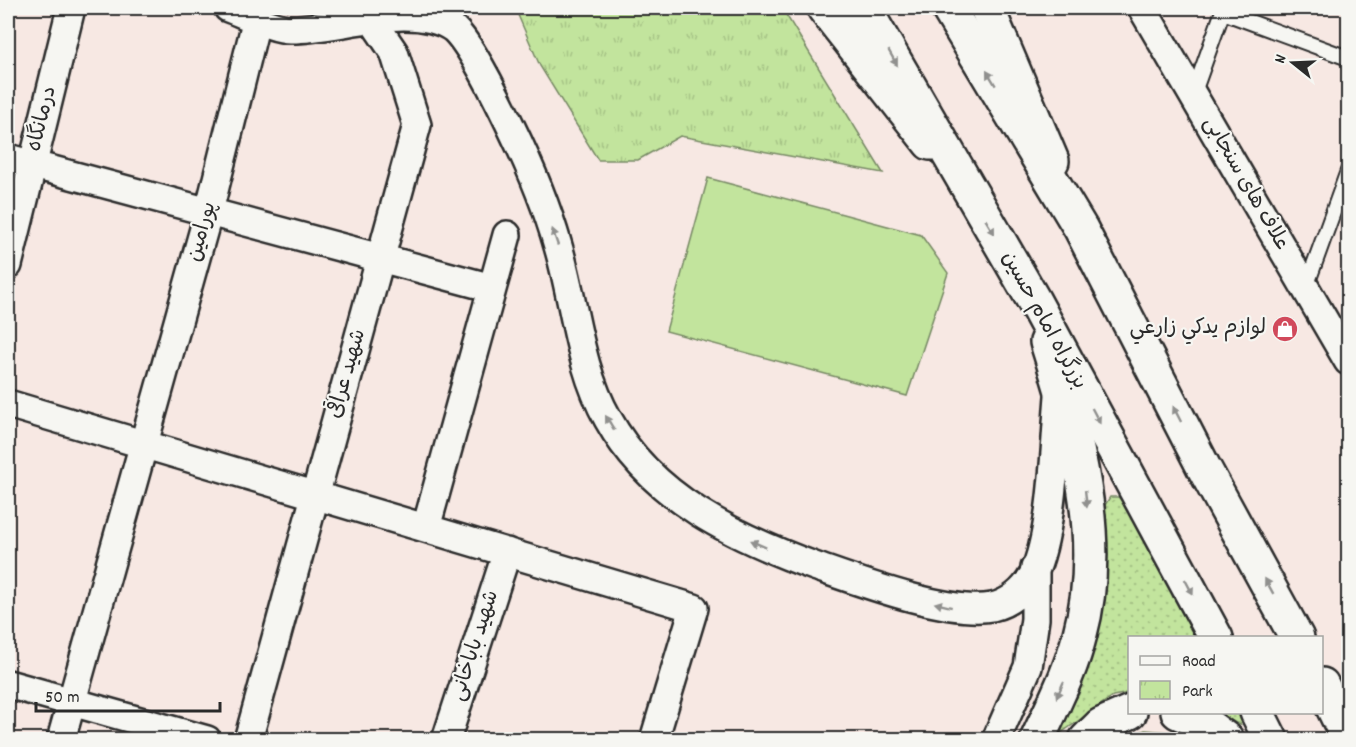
<svg xmlns="http://www.w3.org/2000/svg" width="1356" height="747" font-family="Dekko,'Playpen Sans Arabic',sans-serif">
<style>
.grass{fill:url(#grass-dots);stroke:#768864;stroke-width:1.5}
.park{fill:url(#park-tufts);stroke:#768864;stroke-width:1.5}
.pitch{fill:#c2e49d;stroke:#768864;stroke-width:1.5}
.lines{fill:none;stroke-linecap:round;stroke-linejoin:round}
.service-casing{stroke:#2b2b2b;stroke-width:18}
.minor-casing{stroke:#2b2b2b;stroke-width:32}
.primary-casing{stroke:#2b2b2b;stroke-width:38}
.trunk-casing{stroke:#2b2b2b;stroke-width:38}
.service{stroke:#f6f6f2;stroke-width:14}
.minor{stroke:#f6f6f2;stroke-width:27}
.primary{stroke:#f6f6f2;stroke-width:33}
.trunk{stroke:#f6f6f2;stroke-width:33}
.oneway{fill:#90908e}
.labels{text-anchor:middle;dominant-baseline:central;stroke-width:4.5;stroke-linejoin:round;paint-order:stroke}
.street-label{font-size:21px;fill:#2b2b2b;stroke:#f6f6f2}
.poi-label{font-size:21px;fill:#2b2b2b;stroke:#f6f6f2;text-anchor:end}
</style>
<defs>
<pattern id="grass-dots" width="8" height="8" patternUnits="userSpaceOnUse" patternTransform="scale(1.5)"><rect width="8" height="8" fill="#c2e49d"/><path d="M2 2h.1M6 6h.1" fill="none" stroke="#a7c487" stroke-width="1.8" stroke-linecap="round"/></pattern>
<pattern id="park-tufts" width="24" height="20" patternUnits="userSpaceOnUse" patternTransform="scale(1.5)"><rect width="24" height="20" fill="#c2e49d"/><path d="M3 7l-1-3M5 7V3M7 7l1-3M15 17l-1-3M17 17v-4M19 17l1-3" fill="none" stroke="#a7c487"/></pattern>
</defs>
<rect width="100%" height="100%" fill="#f7e8e3"/>
<filter id="ink" filterUnits="userSpaceOnUse"><feTurbulence type="fractalNoise" baseFrequency=".0167" numOctaves="2"/><feDisplacementMap in="SourceGraphic" scale="12" xChannelSelector="R" yChannelSelector="G"/><feConvolveMatrix kernelMatrix="1 2 1 2 8 2 1 2 1" color-interpolation-filters="sRGB"/></filter>
<g filter="url(#ink)">
<path class="grass" d="M 1110,497 L 1118,497 L 1127,505 L 1201,637 L 1130,638 L 1129,693 L 1113,696 L 1061,733 L 1064,719 L 1079,694 L 1100,623 L 1105,589 L 1105,505 Z
M 1219,713 L 1244,713 L 1245,715 L 1243,723 L 1239,725 Z
M 1145,730 L 1172,732 L 1183,739 L 1120,739 Z"/>
<path class="park" d="M 515,8 L 782,8 L 883,173 L 680,136 L 638,160 L 598,160 L 540,66 Z"/>
<path class="pitch" d="M 708,178 L 921,235 L 948,273 L 907,396 L 666,331 Z"/>
<g class="lines">
<g class="service-casing">
<path id="service" d="M 1223,12 L 1348,58
M 1193,95 L 1224,8
M 1306,287 L 1348,171"/>
</g>
<g class="minor-casing">
<path id="minor" d="M 228,8 C 245,14 275,30 292,29 C 340,29 413,0 454,29 C 471,45 500,104 511,127 C 530,166 546,204 558,246 C 575,303 578,366 608,419 C 652,499 735,537 817,567 C 860,582 949,615 992,607 C 1009,603 1024,591 1033,575 C 1053,535 1055,442 1059,396
M 1142,8 L 1348,361
M 8,158 L 492,288
M 8,265 L 71,8
M 8,404 L 694,608 L 654,740
M 426,528 L 507,235
M 8,684 L 207,740
M 61,740 L 209,211 L 257,18
M 248,740 L 417,125 L 394,52 L 364,8
M 446,740 L 507,552
M 996,740 L 1028,667 L 1035,619 L 1035,568"/>
</g>
<g class="primary-casing">
<path id="primary" d="M 824,8 L 930,143
M 987,8 L 1052,161
M 1178,712 L 1204,723 L 1227,740
M 1037,740 C 1053,705 1071,671 1080,634 C 1106,538 1076,434 1047,342
M 1086,740 L 1101,725 L 1130,712"/>
</g>
<g class="trunk-casing">
<path id="trunk" d="M 864,8 L 1034,301 L 1216,638
M 948,8 L 1081,229 L 1204,468 L 1297,638
M 1322,685 L 1348,738
M 1257,712 L 1271,740"/>
</g>
<use href="#service" class="service"/>
<use href="#minor" class="minor"/>
<use href="#primary" class="primary"/>
<use href="#trunk" class="trunk"/>
</g>
<defs><path id="oneway-solid" d="M-6-.8H1V-3.2L6.5 0L1 3.2V.8H-6Z" transform="scale(1.5)"/></defs>
<g class="oneway">
<use href="#oneway-solid" transform="translate(893 58) rotate(60)"/>
<use href="#oneway-solid" transform="translate(991 78) rotate(-121)"/>
<use href="#oneway-solid" transform="translate(990 227) rotate(59)"/>
<use href="#oneway-solid" transform="translate(555 237) rotate(-109)"/>
<use href="#oneway-solid" transform="translate(1177 414) rotate(-117)"/>
<use href="#oneway-solid" transform="translate(1096 416) rotate(62)"/>
<use href="#oneway-solid" transform="translate(610 423) rotate(-121)"/>
<use href="#oneway-solid" transform="translate(1086 499) rotate(84)"/>
<use href="#oneway-solid" transform="translate(758 544) rotate(-156)"/>
<use href="#oneway-solid" transform="translate(1269 586) rotate(-119)"/>
<use href="#oneway-solid" transform="translate(1189 587) rotate(62)"/>
<use href="#oneway-solid" transform="translate(943 605) rotate(-166)"/>
<use href="#oneway-solid" transform="translate(1060 690) rotate(114)"/>
</g>
</g>
<defs>
<g id="shop-disc" transform="scale(1.35)"><circle r="9.5" fill="#d1495b" stroke="#f6f6f2"/><path d="M-5-2.5h2.3a2.7 3.5 0 0 1 5.4 0H5L5.5 6h-11ZM-1.5-2.5h3a1.5 2.3 0 0 0-3 0Z" fill="#fff"/></g>
</defs>
<g fill-rule="evenodd">
<use href="#shop-disc" x="1285" y="329"/>
</g>
<g class="labels">
<g class="street-label">
<text transform="translate(43 119) rotate(-76)">درمانگاه</text>
<text transform="translate(1245 184) rotate(60)">علاف های سنجابی</text>
<text transform="translate(203 232) rotate(-75)">پورامین</text>
<text transform="translate(1043 321) rotate(61)">بزرگراه امام حسین</text>
<text transform="translate(348 374) rotate(-74)">شهید عراقی</text>
<text transform="translate(476 646) rotate(-72)">شهید باباخانی</text>
</g>
<g class="poi-label">
<text x="1266" y="329">لوازم يدكي زارعي</text>
</g>
</g>
<rect width="1356" height="747" fill="none" stroke="#f6f6f2" stroke-width="30"/>
<rect x="15" y="15" width="1326" height="717" fill="none" stroke="#2b2b2b" stroke-width="2" filter="url(#ink)"/>
<rect x="1128" y="636" width="195" height="78" fill="#f6f6f2" stroke="#a5a5a2" stroke-width="1.5"/>
<rect x="1140" y="656" width="30" height="9" fill="#f6f6f2" stroke="#a5a5a2" stroke-width="1.5"/>
<text x="1182" y="666" font-size="18" fill="#2b2b2b">Road</text>
<rect x="1140" y="681" width="30" height="18" fill="url(#park-tufts)" stroke="#a5a5a2" stroke-width="1.5"/>
<text x="1182" y="696" font-size="18" fill="#2b2b2b">Park</text>
<g transform="translate(1293 63) rotate(288)" stroke="#f6f6f2" stroke-width="4.5" paint-order="stroke">
<path d="M0-4.5L10 22L0 15L-10 22Z" fill="#2b2b2b"/>
<text y="-9" font-size="16" font-weight="bold" text-anchor="middle" fill="#2b2b2b">N</text>
</g>
<path d="M36 702v9h184v-9" fill="none" stroke="#2b2b2b" stroke-width="3"/>
<text x="45" y="702" font-size="18" fill="#2b2b2b" stroke="#f6f6f2" stroke-width="4.5" paint-order="stroke">50 m</text>
</svg>
